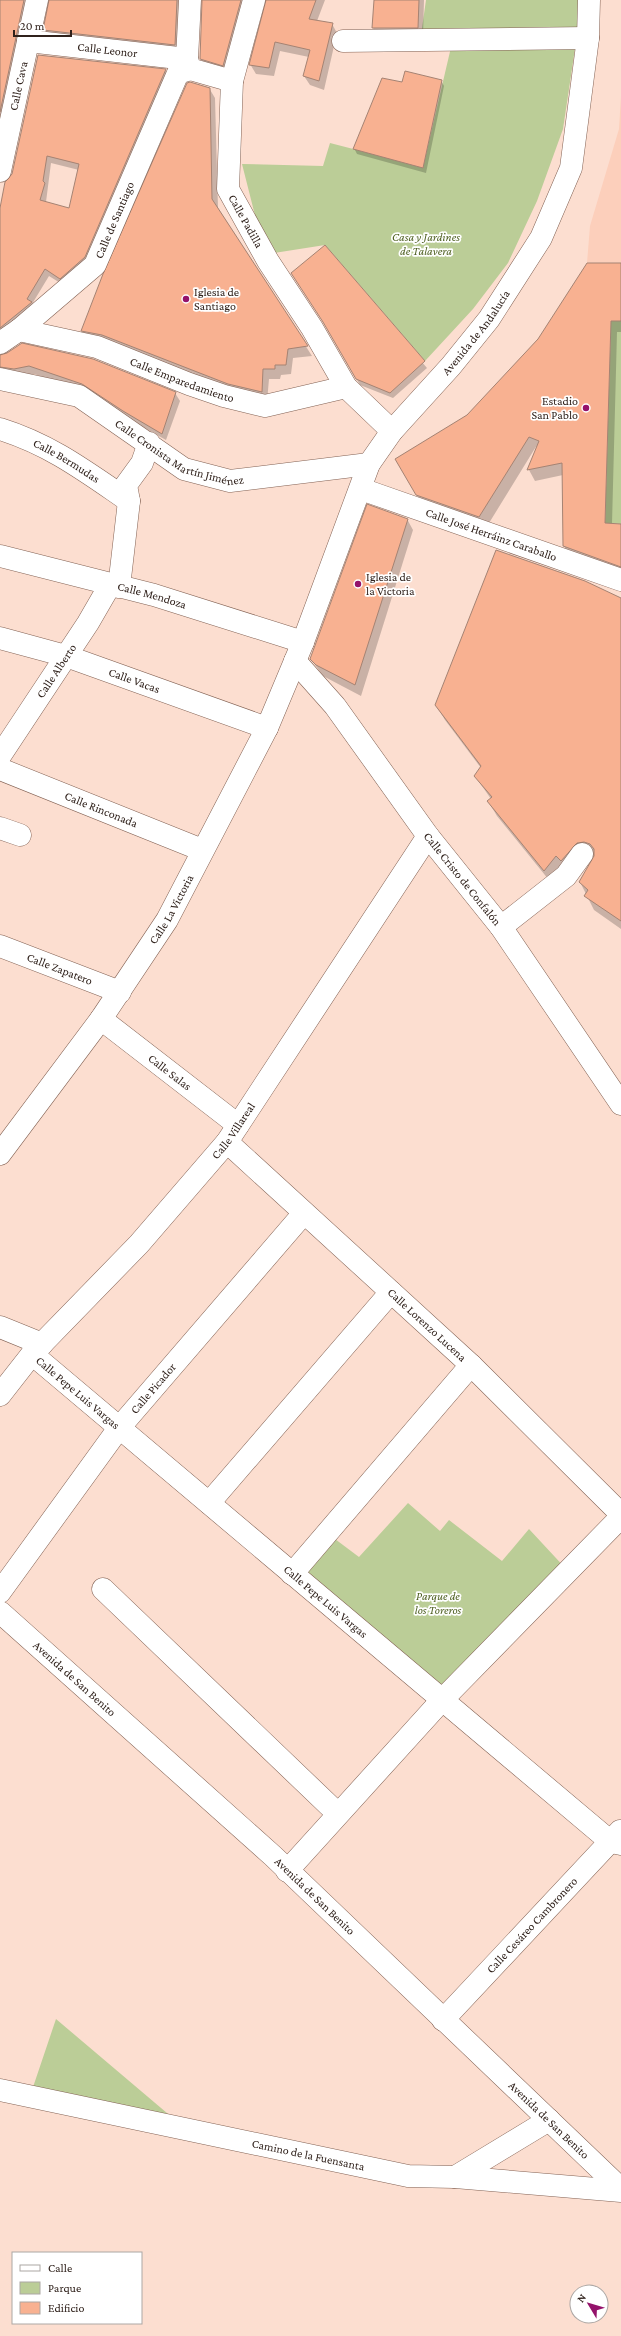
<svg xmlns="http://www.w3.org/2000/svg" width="621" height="2336" font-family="'Crimson Pro',serif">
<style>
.built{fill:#fccfbb}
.green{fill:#bbcd97}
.shadow{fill:#0003;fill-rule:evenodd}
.building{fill:#f8b191;stroke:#a58373;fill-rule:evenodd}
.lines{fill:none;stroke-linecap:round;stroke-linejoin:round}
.minor-casing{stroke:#836254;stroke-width:23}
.minor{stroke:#fff;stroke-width:22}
.poi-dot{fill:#94126b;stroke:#fff;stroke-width:1.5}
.labels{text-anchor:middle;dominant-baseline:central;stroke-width:3.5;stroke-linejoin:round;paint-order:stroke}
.street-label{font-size:12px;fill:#30221c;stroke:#fff}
.park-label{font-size:12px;font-style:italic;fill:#4f6022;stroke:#fff}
.poi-label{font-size:12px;fill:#30221c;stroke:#fff;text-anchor:start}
</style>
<rect width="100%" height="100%" fill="#fcded0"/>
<path class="built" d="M 621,96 L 621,263 L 587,263 L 590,226 L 619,129 Z"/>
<path class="green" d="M 426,0 L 580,0 L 578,32 L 421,35 Z
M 576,42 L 563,129 L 537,201 L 508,263 L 473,309 L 425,361 L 325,245 L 274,253 L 259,231 L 242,164 L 323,166 L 330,143 L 423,167 L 452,43 Z
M 611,321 L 621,321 L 621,524 L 605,523 Z
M 408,1503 L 440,1531 L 449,1520 L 502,1561 L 529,1529 L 568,1571 L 442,1700 L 292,1574 L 327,1533 L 359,1557 Z
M 56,2019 L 187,2130 L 30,2096 Z"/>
<path class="shadow" d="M 0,0 L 34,0 L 0,120 Z
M 49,0 L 187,0 L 180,54 L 50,39 L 44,30 Z
M 203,0 L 253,0 L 228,74 L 206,68 L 201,59 Z
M 266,0 L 325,0 L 317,21 L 332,24 L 337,33 L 324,90 L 310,85 L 304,76 L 309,57 L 280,51 L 274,76 L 256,74 L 250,64 Z
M 375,0 L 424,0 L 423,37 L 378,37 L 373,28 Z
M 165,70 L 170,78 L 89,265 L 65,286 L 49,276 L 32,304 L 0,338 L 0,213 L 6,182 ZM 51,163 L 79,170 L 70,209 L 46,202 Z
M 441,80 L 444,86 L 426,173 L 357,154 L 354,148 L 402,83 Z
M 209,88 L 215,98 L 218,208 L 312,356 L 293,358 L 291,374 L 281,375 L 280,379 L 269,379 L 267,402 L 88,340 L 82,331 Z
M 324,246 L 427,368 L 393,398 L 360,385 L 327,328 Z
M 621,264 L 621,332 L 617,332 L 612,524 L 621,525 L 621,576 L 570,558 L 564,546 L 563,475 L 535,481 L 529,470 L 537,445 L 486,528 L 423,506 L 396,459 L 467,416 Z
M 22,344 L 175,393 L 180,401 L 166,440 L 128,419 L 91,393 L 34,374 L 19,376 L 0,375 L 0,356 Z
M 407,519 L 413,530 L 361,696 L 323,676 L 311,659 Z
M 621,599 L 621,929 L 594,910 L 580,882 L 595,857 L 585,857 L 553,885 L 497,816 L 488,801 L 491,799 L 475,776 L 481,768 L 445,720 L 436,705 Z"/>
<path class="building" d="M 0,0 L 24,0 L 0,112 Z
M 49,0 L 177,0 L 175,45 L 43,30 Z
M 202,0 L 241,0 L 223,66 L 200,59 Z
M 266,0 L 316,0 L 309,19 L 333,23 L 319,81 L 303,76 L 310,50 L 275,42 L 269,68 L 249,65 Z
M 374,0 L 419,0 L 418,28 L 372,28 Z
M 38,55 L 166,69 L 85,257 L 60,279 L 45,269 L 27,299 L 32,302 L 0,328 L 0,208 L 5,182 L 12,174 ZM 47,156 L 79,164 L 69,208 L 40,200 L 45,183 L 43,181 Z
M 405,71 L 442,80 L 423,168 L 353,149 L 382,78 L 402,82 Z
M 190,82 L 210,88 L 212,199 L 308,346 L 288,349 L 286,365 L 275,365 L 275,369 L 263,369 L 262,392 L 228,384 L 102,335 L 81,331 L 103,274 L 187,83 Z
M 325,245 L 425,361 L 390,393 L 356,379 L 323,322 L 291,273 Z
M 587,263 L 621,263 L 621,321 L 611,321 L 605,523 L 621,524 L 621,567 L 563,546 L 562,463 L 527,470 L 539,441 L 529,437 L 479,517 L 416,495 L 395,459 L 467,415 L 538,339 Z
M 22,343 L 93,359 L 176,392 L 162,434 L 123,411 L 82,384 L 29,366 L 14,369 L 0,367 L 0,355 L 7,353 Z
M 367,504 L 408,519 L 355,685 L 316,665 L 310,659 Z
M 496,550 L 585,581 L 621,598 L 621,921 L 584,896 L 588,890 L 579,882 L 594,856 L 594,849 L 590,844 L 584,842 L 577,843 L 561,861 L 556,856 L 544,871 L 487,801 L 492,797 L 474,776 L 481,766 L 435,705 Z"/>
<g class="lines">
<g class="minor-casing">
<g id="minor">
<path id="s1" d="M 190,0 L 187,59 L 190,69 L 232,81 L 228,189 L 268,261 L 312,328 L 346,387 L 392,431"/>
<path id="s2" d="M 28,41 L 187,59"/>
<path d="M 343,41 L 588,38"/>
<path d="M 232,81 L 254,0"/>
<path id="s3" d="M 0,171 L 37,0"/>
<path id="s4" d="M 19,330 L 97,347 L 189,384 L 224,396 L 265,406 L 346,387"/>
<path id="s5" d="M 0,343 L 19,330 L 95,265 L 178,73 L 190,69"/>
<path id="s6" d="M 0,379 L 79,396 L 184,469 L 230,481 L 369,464"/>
<path id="s7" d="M 0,429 C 51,445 85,471 129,501"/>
<path id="s8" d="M 361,489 L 621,580"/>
<path id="s9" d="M 0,556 L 154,595 L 303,642"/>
<path d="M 119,587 L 129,501 L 126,485 L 142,463 L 149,443"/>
<path id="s10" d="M 0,638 L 66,656 L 267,728"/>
<path id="s11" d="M 295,661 L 335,706 L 428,836 L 501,927 L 621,1104"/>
<path id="s12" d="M 0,756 L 88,623 L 110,585"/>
<path id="s13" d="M 0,769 L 202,850"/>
<path d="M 0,828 L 20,835"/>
<path d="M 501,927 L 566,876 L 582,854"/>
<path id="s14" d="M 0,946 L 120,992"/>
<path id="s15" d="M 101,1019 L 238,1125"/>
<path id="s16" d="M 227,1142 L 471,1365 L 621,1514"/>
<path id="s17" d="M 0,1154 L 101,1019 L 167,920 L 267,728 L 303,642 L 369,464 L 392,431 L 451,366 L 489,319 L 541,238 L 571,168 L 588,38 L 589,0"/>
<path d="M 0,1327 L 42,1344"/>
<path id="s18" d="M 32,1354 L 611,1842 L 621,1844"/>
<path id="s19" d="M 0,1395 L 32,1354 L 139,1244 L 227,1142 L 428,836"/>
<path d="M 209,1503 L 391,1292"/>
<path d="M 292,1574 L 471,1365"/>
<path d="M 103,1589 L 338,1814"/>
<path id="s20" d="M 0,1592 L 119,1428 L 304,1213"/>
<path id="s21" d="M 0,1612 L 273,1856 L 621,2189"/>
<path d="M 287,1871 L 442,1700 L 621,1517"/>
<path id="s22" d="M 443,2020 L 620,1831"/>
<path id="s23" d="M 0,2090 L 408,2176 L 455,2177 L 621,2191"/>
<path d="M 455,2177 L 549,2120"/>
</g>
</g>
<use href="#minor" class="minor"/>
</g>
<g class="poi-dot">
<circle cx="186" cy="299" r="4"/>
<circle cx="586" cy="408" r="4"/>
<circle cx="358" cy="584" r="4"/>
</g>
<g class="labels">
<g class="street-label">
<text stroke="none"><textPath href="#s2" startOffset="80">Calle Leonor</textPath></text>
<text stroke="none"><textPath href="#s3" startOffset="87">Calle Cava</textPath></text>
<text stroke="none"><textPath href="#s5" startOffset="172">Calle de Santiago</textPath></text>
<text stroke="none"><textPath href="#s1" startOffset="258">Calle Padilla</textPath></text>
<text stroke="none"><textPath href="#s17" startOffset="957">Avenida de Andalucía</textPath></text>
<text stroke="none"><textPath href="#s4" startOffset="171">Calle Emparedamiento</textPath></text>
<text stroke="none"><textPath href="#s6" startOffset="198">Calle Cronista Martín Jiménez</textPath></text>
<text stroke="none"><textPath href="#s7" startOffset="74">Calle Bermudas</textPath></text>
<text stroke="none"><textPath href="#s8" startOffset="138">Calle José Herráinz Caraballo</textPath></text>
<text stroke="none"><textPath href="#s9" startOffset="157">Calle Mendoza</textPath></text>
<text stroke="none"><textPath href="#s12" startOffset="102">Calle Alberto</textPath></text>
<text stroke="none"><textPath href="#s10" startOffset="141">Calle Vacas</textPath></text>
<text stroke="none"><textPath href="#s13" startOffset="109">Calle Rinconada</textPath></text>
<text stroke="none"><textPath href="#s11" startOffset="275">Calle Cristo de Confalón</textPath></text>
<text stroke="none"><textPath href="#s17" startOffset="299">Calle La Victoria</textPath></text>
<text stroke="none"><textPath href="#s14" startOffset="64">Calle Zapatero</textPath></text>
<text stroke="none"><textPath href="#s15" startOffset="87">Calle Salas</textPath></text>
<text stroke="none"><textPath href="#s19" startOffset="353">Calle Villareal</textPath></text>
<text stroke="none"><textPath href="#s16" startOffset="271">Calle Lorenzo Lucena</textPath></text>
<text stroke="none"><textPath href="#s20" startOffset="255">Calle Picador</textPath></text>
<text stroke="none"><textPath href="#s18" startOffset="60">Calle Pepe Luis Vargas</textPath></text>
<text stroke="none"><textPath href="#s18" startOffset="384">Calle Pepe Luis Vargas</textPath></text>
<text stroke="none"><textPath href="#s21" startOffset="100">Avenida de San Benito</textPath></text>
<text stroke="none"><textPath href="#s21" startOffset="424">Avenida de San Benito</textPath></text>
<text stroke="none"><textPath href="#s22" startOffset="130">Calle Cesáreo Cambronero</textPath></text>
<text stroke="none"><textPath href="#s21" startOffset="748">Avenida de San Benito</textPath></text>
<text stroke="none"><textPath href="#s23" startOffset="315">Camino de la Fuensanta</textPath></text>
</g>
<g class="park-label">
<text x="426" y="237">Casa y Jardines<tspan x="426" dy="14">de Talavera</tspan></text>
<text x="438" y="1596">Parque de<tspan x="438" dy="14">los Toreros</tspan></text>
</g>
<g class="poi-label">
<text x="194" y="292">Iglesia de<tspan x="194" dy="14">Santiago</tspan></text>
<text x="578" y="401" text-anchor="end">Estadio<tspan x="578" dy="14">San Pablo</tspan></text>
<text x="366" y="577">Iglesia de<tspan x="366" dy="14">la Victoria</tspan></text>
</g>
</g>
<rect x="12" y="2252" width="130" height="72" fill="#ffffff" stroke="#aca7a4"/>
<rect x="20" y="2265" width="20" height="6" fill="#ffffff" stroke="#aca7a4"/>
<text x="48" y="2272" font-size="12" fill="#30221c">Calle</text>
<rect x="20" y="2282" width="20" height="12" fill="#bbcd97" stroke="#aca7a4"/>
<text x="48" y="2292" font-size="12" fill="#30221c">Parque</text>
<rect x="20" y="2302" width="20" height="12" fill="#f8b191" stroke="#aca7a4"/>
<text x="48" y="2312" font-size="12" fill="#30221c">Edificio</text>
<g transform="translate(589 2304) rotate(308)"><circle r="19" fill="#ffffff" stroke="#aca7a4"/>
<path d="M0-3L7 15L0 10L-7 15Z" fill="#94126b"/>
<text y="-6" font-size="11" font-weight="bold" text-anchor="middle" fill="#30221c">N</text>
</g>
<path d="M14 30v6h57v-6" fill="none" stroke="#30221c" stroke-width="2"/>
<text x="20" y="30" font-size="12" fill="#30221c" stroke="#ffffff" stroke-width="3" paint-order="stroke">20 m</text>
</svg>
